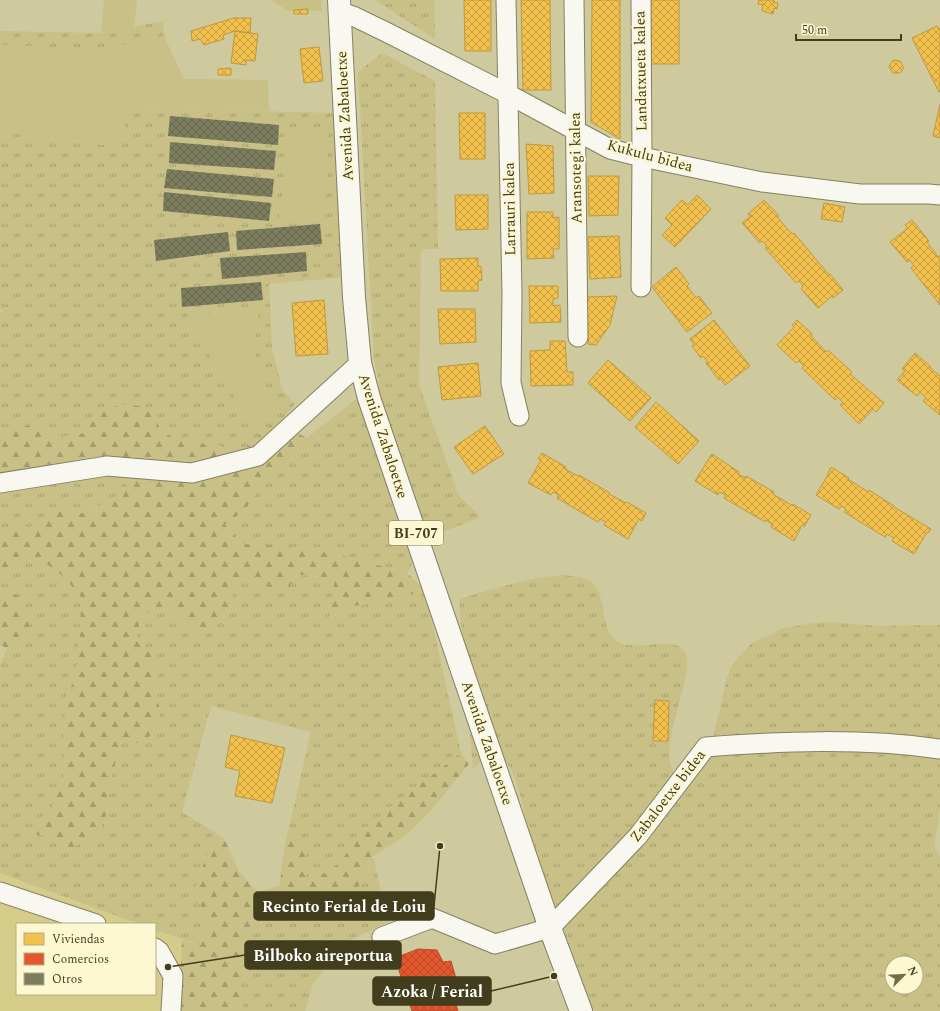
<svg xmlns="http://www.w3.org/2000/svg" width="940" height="1011" font-family="Spectral,serif">
<style>
.built{fill:#d6cc89}
.grass{fill:url(#grass-tufts);fill-rule:evenodd}
.forest{fill:url(#forest-firs)}
.green{fill:#c8c086}
.homes{fill:url(#homes-cross-hatch);stroke:#bd993f}
.shops{fill:url(#shops-cross-hatch);stroke:#b34f29}
.building{fill:url(#building-cross-hatch)}
.lines{fill:none;stroke-linecap:round;stroke-linejoin:round}
.minor-casing{stroke:#848060;stroke-width:21}
.major-casing{stroke:#848060;stroke-width:24}
.minor{stroke:#f8f7f0;stroke-width:19}
.major{stroke:#f8f7f0;stroke-width:22}
.labels{text-anchor:middle;dominant-baseline:central;stroke-width:4;stroke-linejoin:round;paint-order:stroke}
.shield{fill:#fdf8d2;stroke:#7a7553;stroke-width:1}
.shield-label{font-size:14px;font-weight:bold;fill:#423d1c}
.street-label{font-size:15px;fill:#423d1c;stroke:#fdf8d2}
.leader{fill:none;stroke:#423d1c;stroke-width:1.5}
.callout-dot{fill:#423d1c;stroke:#fdf8d2;stroke-width:1.5}
.callout{fill:#423d1c;stroke:#423d1c;stroke-width:1.5}
.callout-label{font-size:16px;text-anchor:middle;font-weight:bold;fill:#fff}
</style>
<defs>
<pattern id="grass-tufts" width="24" height="20" patternUnits="userSpaceOnUse"><rect width="24" height="20" fill="#c8c086"/><path d="M3 7l-1-3M5 7V3M7 7l1-3M15 17l-1-3M17 17v-4M19 17l1-3" fill="none" stroke="#a49d6d"/></pattern>
<pattern id="forest-firs" width="22" height="20" patternUnits="userSpaceOnUse"><rect width="22" height="20" fill="#c8c086"/><path d="M5 1l3.5 6h-7zM16 11l3.5 6h-7z" fill="#a49d6d"/></pattern>
<pattern id="homes-cross-hatch" width="8" height="8" patternUnits="userSpaceOnUse"><rect width="8" height="8" fill="#f2c14e"/><path d="M0 0l8 8M0 8l8-8" fill="none" stroke="#c69e40"/></pattern>
<pattern id="shops-cross-hatch" width="8" height="8" patternUnits="userSpaceOnUse"><rect width="8" height="8" fill="#e4572e"/><path d="M0 0l8 8M0 8l8-8" fill="none" stroke="#ba4926"/></pattern>
<pattern id="building-cross-hatch" width="8" height="8" patternUnits="userSpaceOnUse"><rect width="8" height="8" fill="#7c7c5e"/><path d="M0 0l8 8M0 8l8-8" fill="none" stroke="#67674d"/></pattern>
</defs>
<rect width="100%" height="100%" fill="#cfc99e"/>
<path class="built" d="M 0,873 L 139,924 L 17,924 L 17,994 L 155,994 L 155,930 L 182,940 L 179,1011 L 0,1011 Z"/>
<path class="grass" d="M 375,0 L 434,0 L 435,39 Z
M 163,21 L 164,36 L 103,49 L 0,45 L 0,31 L 101,33 Z
M 382,53 L 435,81 L 438,249 L 421,249 L 419,385 L 459,496 L 481,517 L 438,534 L 428,536 L 407,573 L 340,555 L 288,546 L 242,544 L 225,523 L 245,510 L 260,486 L 286,463 L 307,438 L 379,381 L 374,360 L 358,72 Z
M 127,108 L 336,113 L 345,277 L 269,284 L 272,348 L 282,389 L 295,404 L 279,423 L 266,427 L 253,442 L 241,452 L 217,445 L 180,441 L 161,431 L 151,408 L 98,411 L 84,433 L 48,439 L 33,424 L 0,433 L 0,313 L 4,311 L 0,309 L 0,132 L 121,147 Z
M 115,463 L 128,487 L 106,503 L 78,514 L 56,511 L 35,526 L 17,529 L 0,527 L 0,486 Z
M 41,560 L 64,577 L 81,597 L 80,631 L 76,676 L 65,699 L 64,779 L 53,804 L 28,833 L 56,838 L 71,848 L 107,813 L 110,783 L 121,742 L 161,713 L 154,687 L 155,656 L 136,640 L 142,613 L 173,611 L 227,616 L 237,578 L 289,592 L 294,574 L 335,578 L 330,618 L 354,606 L 393,600 L 425,590 L 461,753 L 398,801 L 367,827 L 338,864 L 305,885 L 306,836 L 286,840 L 311,732 L 211,706 L 182,812 L 224,838 L 206,856 L 195,891 L 207,922 L 200,945 L 155,930 L 155,924 L 139,924 L 0,873 L 0,665 L 7,648 L 32,632 L 21,598 L 0,585 L 0,574 L 14,564 Z
M 563,575 C 570,576 577,576 584,578 C 611,586 596,629 618,642 C 637,654 685,629 687,660 C 689,691 656,751 676,776 L 713,738 L 727,677 L 732,665 L 750,645 L 763,637 L 766,637 L 783,628 L 815,623 L 828,622 L 878,626 L 940,625 L 940,809 L 935,840 L 935,848 L 940,857 L 940,1011 L 594,1011 C 573,954 552,897 532,839 C 523,816 520,774 502,757 L 485,759 L 473,768 L 459,599 C 493,589 527,578 563,575 ZM 892,963 L 916,963 L 916,987 L 892,987 Z
M 373,856 L 388,922 L 343,944 L 313,984 L 305,1011 L 244,1011 L 238,990 L 254,955 L 252,935 L 266,915 L 295,902 L 360,885 Z"/>
<path class="forest" d="M 126,404 L 151,408 L 161,431 L 180,441 L 217,445 L 241,452 L 253,442 L 266,427 L 279,423 L 307,438 L 286,463 L 260,486 L 245,510 L 225,524 L 242,544 L 288,546 L 340,555 L 407,573 L 425,590 L 393,600 L 354,606 L 329,618 L 335,578 L 294,574 L 289,592 L 237,578 L 227,616 L 198,632 L 173,611 L 142,613 L 136,640 L 155,656 L 154,687 L 161,713 L 146,743 L 121,742 L 110,783 L 107,813 L 98,837 L 70,848 L 56,838 L 28,833 L 53,804 L 64,779 L 65,699 L 76,676 L 80,631 L 81,597 L 64,577 L 41,560 L 14,564 L 0,574 L 0,527 L 17,529 L 35,526 L 56,511 L 79,514 L 106,503 L 128,487 L 115,463 L 0,486 L 0,433 L 33,424 L 48,439 L 84,433 L 98,411 Z
M 0,585 L 21,598 L 32,632 L 7,648 L 0,645 Z
M 461,753 L 469,764 L 431,810 L 404,837 L 373,856 L 360,885 L 334,913 L 305,924 L 295,914 L 294,902 L 266,915 L 252,935 L 254,955 L 238,990 L 244,1011 L 179,1011 L 182,940 L 200,945 L 207,922 L 195,891 L 206,856 L 224,838 L 239,871 L 258,893 L 280,885 L 282,861 L 286,840 L 306,836 L 306,885 L 338,864 L 367,827 L 398,801 Z"/>
<path class="green" d="M 104,0 L 137,0 L 134,28 L 101,33 Z
M 271,0 L 321,0 L 322,11 L 288,11 Z
M 164,36 L 184,79 L 268,80 L 269,111 L 127,108 L 122,147 L 0,132 L 0,45 L 103,49 Z
M 288,127 L 329,129 L 325,215 L 280,219 Z
M 259,309 L 253,348 L 267,388 L 274,414 L 249,421 L 186,316 Z"/>
<path class="homes" d="M 464,0 L 491,0 L 491,51 L 465,51 Z
M 521,0 L 550,0 L 551,90 L 523,90 Z
M 592,0 L 620,0 L 620,139 L 591,122 Z
M 651,0 L 679,0 L 679,64 L 651,64 Z
M 759,0 L 774,0 L 773,2 L 778,3 L 777,9 L 774,8 L 773,14 L 762,11 L 763,5 L 758,4 Z
M 308,9 L 308,14 L 294,14 L 294,10 Z
M 234,18 L 251,18 L 250,33 L 235,31 L 223,35 L 224,39 L 204,45 L 200,39 L 192,41 L 191,31 Z
M 937,26 L 938,29 L 940,28 L 940,92 L 939,92 L 912,38 Z
M 235,31 L 258,34 L 255,61 L 246,60 L 246,65 L 231,63 Z
M 319,47 L 323,81 L 304,83 L 300,49 Z
M 893,60 L 900,61 L 904,68 L 900,73 L 893,73 L 889,67 Z
M 231,68 L 231,75 L 218,75 L 218,69 Z
M 940,104 L 940,138 L 933,136 Z
M 459,113 L 485,113 L 485,159 L 460,159 Z
M 526,144 L 553,146 L 554,193 L 529,194 Z
M 588,176 L 619,176 L 618,215 L 589,216 Z
M 455,195 L 488,195 L 488,229 L 456,230 Z
M 697,195 L 711,209 L 675,247 L 662,235 L 672,225 L 665,218 L 682,200 L 688,205 Z
M 764,200 L 779,216 L 777,217 L 792,234 L 794,233 L 829,275 L 830,274 L 843,290 L 833,298 L 832,296 L 818,308 L 801,289 L 803,286 L 799,281 L 796,283 L 765,248 L 767,246 L 762,241 L 760,243 L 742,223 L 751,216 L 748,214 Z
M 824,203 L 845,207 L 842,222 L 821,219 Z
M 527,212 L 553,212 L 553,218 L 559,217 L 559,249 L 553,249 L 554,258 L 527,259 Z
M 912,220 L 929,241 L 927,242 L 938,257 L 940,255 L 940,305 L 911,268 L 914,266 L 910,260 L 907,262 L 890,242 L 908,228 L 905,225 Z
M 619,236 L 621,277 L 590,279 L 588,237 Z
M 478,258 L 478,266 L 481,267 L 482,280 L 478,281 L 478,291 L 441,291 L 440,259 Z
M 676,267 L 689,284 L 687,286 L 696,298 L 699,296 L 712,313 L 687,332 L 652,287 Z
M 529,286 L 558,286 L 558,298 L 553,299 L 553,306 L 560,305 L 561,322 L 530,323 Z
M 617,296 L 610,325 L 596,345 L 588,344 L 587,297 Z
M 324,300 L 328,354 L 296,356 L 292,303 Z
M 438,309 L 475,309 L 476,342 L 440,344 Z
M 714,320 L 750,366 L 725,385 L 720,378 L 719,380 L 706,363 L 708,362 L 703,356 L 701,358 L 692,346 L 694,344 L 690,339 Z
M 797,320 L 812,334 L 811,336 L 826,352 L 828,350 L 852,372 L 850,374 L 884,403 L 876,412 L 873,409 L 859,424 L 840,405 L 843,403 L 838,397 L 835,400 L 802,368 L 804,366 L 799,361 L 796,363 L 777,345 L 794,327 L 792,325 Z
M 550,341 L 565,341 L 567,372 L 573,372 L 573,385 L 531,386 L 530,351 L 550,350 Z
M 915,353 L 931,367 L 930,368 L 940,376 L 940,415 L 923,401 L 926,398 L 920,392 L 917,396 L 897,380 L 905,371 L 902,369 Z
M 608,360 L 651,398 L 630,421 L 588,383 Z
M 478,363 L 481,396 L 442,400 L 438,367 Z
M 656,402 L 699,441 L 678,464 L 635,427 Z
M 485,426 L 504,454 L 473,474 L 454,447 Z
M 542,453 L 566,467 L 565,469 L 578,476 L 579,475 L 610,493 L 609,494 L 626,503 L 627,502 L 646,513 L 642,521 L 639,519 L 628,539 L 604,525 L 606,522 L 600,519 L 598,522 L 557,498 L 559,495 L 553,492 L 551,495 L 528,483 L 541,460 L 538,459 Z
M 712,454 L 739,472 L 738,474 L 745,478 L 746,476 L 774,492 L 773,494 L 793,506 L 793,504 L 811,515 L 804,527 L 802,525 L 794,541 L 771,527 L 772,524 L 766,520 L 765,522 L 724,498 L 726,495 L 719,492 L 718,495 L 695,481 Z
M 831,467 L 849,478 L 848,479 L 868,492 L 869,490 L 894,506 L 894,507 L 931,529 L 928,533 L 927,532 L 914,554 L 892,541 L 894,538 L 887,534 L 885,537 L 844,512 L 846,509 L 841,506 L 839,509 L 816,495 L 829,473 L 828,473 Z
M 655,700 L 669,701 L 668,741 L 653,741 Z
M 231,735 L 285,748 L 272,803 L 235,796 L 240,771 L 225,767 Z"/>
<path class="shops" d="M 418,949 L 437,950 L 443,962 L 451,961 L 461,996 L 454,998 L 458,1011 L 412,1011 L 395,958 Z"/>
<path class="building" d="M 170,116 L 279,125 L 278,145 L 168,136 Z
M 170,142 L 276,151 L 274,170 L 169,163 Z
M 167,169 L 274,179 L 272,197 L 164,188 Z
M 164,192 L 271,203 L 269,221 L 163,211 Z
M 320,224 L 322,244 L 237,250 L 236,231 Z
M 228,232 L 230,251 L 156,261 L 154,240 Z
M 306,252 L 307,271 L 222,279 L 220,258 Z
M 261,282 L 263,300 L 182,307 L 181,288 Z"/>
<g class="lines">
<g class="minor-casing">
<path id="minor" d="M 506,0 L 512,293 L 511,383 L 519,416
M 574,0 L 578,337
M 340,12 L 353,16 L 386,32 L 508,94 L 610,149 L 642,157 L 762,182 L 860,194 L 929,194 L 940,195
M 641,287 L 642,157 L 641,0
M 0,483 L 107,466 L 192,473 L 258,456 L 360,363
M 0,892 L 96,924
M 382,937 L 432,918 L 495,944 L 550,928 L 638,836 L 706,747 C 783,741 863,738 940,749
M 155,948 L 159,951 L 173,976 L 171,1011"/>
</g>
<g class="major-casing">
<path id="major" d="M 339,0 L 354,297 L 360,363 L 369,398 L 550,928 L 581,1011"/>
</g>
<use href="#minor" class="minor"/>
<use href="#major" class="major"/>
</g>
<g class="labels">
<rect class="shield" x="389" y="521" width="54" height="24" rx="3"/>
<g class="shield-label">
<text x="416" y="533">BI-707</text>
</g>
<g class="street-label">
<text transform="translate(641 71) rotate(-91)">Landatxueta kalea</text>
<text transform="translate(345 116) rotate(-93)">Avenida Zabaloetxe</text>
<text transform="translate(650 156) rotate(15)">Kukulu bidea</text>
<text transform="translate(576 168) rotate(-91)">Aransotegi kalea</text>
<text transform="translate(510 209) rotate(-91)">Larrauri kalea</text>
<text transform="translate(383 436) rotate(72)">Avenida Zabaloetxe</text>
<text transform="translate(487 743) rotate(71)">Avenida Zabaloetxe</text>
<text transform="translate(668 796) rotate(-52)">Zabaloetxe bidea</text>
</g>
</g>
<path class="leader" d="M440 846L434 906M168 967L245 955M554 976L491 991"/>
<g class="callout-dot">
<circle cx="440" cy="846" r="4"/>
<circle cx="168" cy="967" r="4"/>
<circle cx="554" cy="976" r="4"/>
</g>
<g class="callout">
<rect x="254" y="892" width="180" height="28" rx="4"/>
<rect x="245" y="941" width="156" height="28" rx="4"/>
<rect x="373" y="977" width="118" height="28" rx="4"/>
</g>
<g class="callout-label">
<text x="344" y="912">Recinto Ferial de Loiu</text>
<text x="323" y="961">Bilboko aireportua</text>
<text x="432" y="997">Azoka / Ferial</text>
</g>
<rect x="16" y="923" width="140" height="72" fill="#fdf8d2" stroke="#b2ad89"/>
<rect x="24" y="933" width="20" height="12" fill="#f2c14e" stroke="#b2ad89"/>
<text x="52" y="943" font-size="12" fill="#423d1c">Viviendas</text>
<rect x="24" y="953" width="20" height="12" fill="#e4572e" stroke="#b2ad89"/>
<text x="52" y="963" font-size="12" fill="#423d1c">Comercios</text>
<rect x="24" y="973" width="20" height="12" fill="#7c7c5e" stroke="#b2ad89"/>
<text x="52" y="983" font-size="12" fill="#423d1c">Otros</text>
<g transform="translate(904 975) rotate(66)"><circle r="19" fill="#fdf8d2" stroke="#b2ad89"/>
<path d="M0-3L7 15L0 10L-7 15Z" fill="#736e4a"/>
<text y="-6" font-size="11" font-weight="bold" text-anchor="middle" fill="#423d1c">N</text>
</g>
<path d="M796 34v6h105v-6" fill="none" stroke="#423d1c" stroke-width="2"/>
<text x="802" y="34" font-size="12" fill="#423d1c" stroke="#fdf8d2" stroke-width="3" paint-order="stroke">50 m</text>
</svg>
